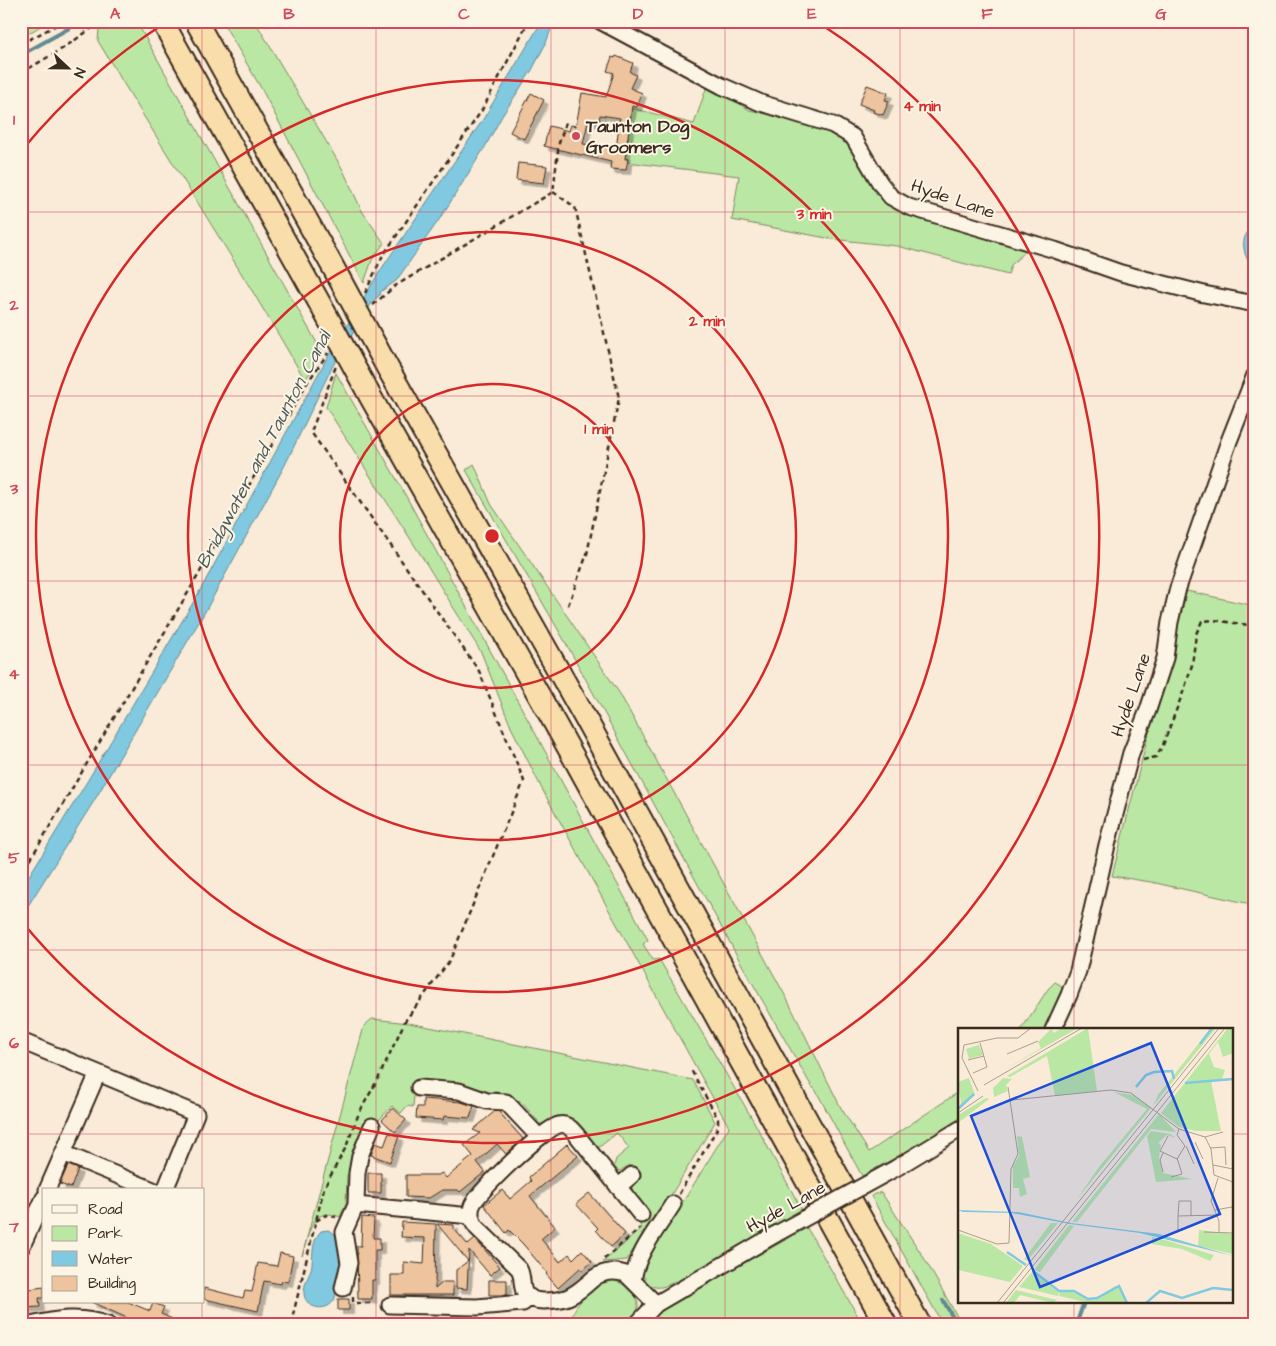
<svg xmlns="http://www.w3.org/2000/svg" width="1276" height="1346" font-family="'Architects Daughter',sans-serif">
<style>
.green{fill:#bbe7a4;stroke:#7b8861}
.water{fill:#80c9e0;stroke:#648992}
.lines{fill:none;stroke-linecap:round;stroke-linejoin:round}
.stream{stroke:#648992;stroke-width:4}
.building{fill:#eec49e;stroke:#3b2a1e;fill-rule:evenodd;filter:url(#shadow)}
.minor-casing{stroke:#3b2a1e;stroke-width:19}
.highway-casing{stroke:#3b2a1e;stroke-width:25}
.path{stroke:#3b2a1e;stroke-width:2.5;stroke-dasharray:5 4;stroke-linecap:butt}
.minor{stroke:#fcf5e5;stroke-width:15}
.highway{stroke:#f9deab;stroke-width:21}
.minor-bridge-casing{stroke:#3b2a1e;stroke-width:19;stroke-linecap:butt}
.highway-bridge-casing{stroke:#3b2a1e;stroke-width:25;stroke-linecap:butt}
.minor-bridge{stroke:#fcf5e5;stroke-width:15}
.highway-bridge{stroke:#f9deab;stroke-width:21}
.grid{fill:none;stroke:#d1495b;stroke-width:1;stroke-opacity:0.55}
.ring{fill:none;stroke:#d62828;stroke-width:2.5}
.poi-dot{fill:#d1495b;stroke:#fcf5e5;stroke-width:2}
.labels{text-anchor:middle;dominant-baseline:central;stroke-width:4;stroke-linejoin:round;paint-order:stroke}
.poi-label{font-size:18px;font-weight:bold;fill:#3b2a1e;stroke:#fcf5e5;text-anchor:start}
.street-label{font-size:18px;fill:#3b2a1e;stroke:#fcf5e5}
.water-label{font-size:19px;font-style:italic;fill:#505a58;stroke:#fcf5e5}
.inset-river{fill:none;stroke:#80c9e0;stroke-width:2.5}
.inset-road{fill:none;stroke:#ad9e8d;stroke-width:1}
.view{fill:#1d4ed8;fill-opacity:0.15;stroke:#1d4ed8;stroke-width:2.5}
.inset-edge{fill:none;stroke:#3b2a1e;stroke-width:2.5}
.centre{fill:#d62828;stroke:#fcf5e5;stroke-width:2.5}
.ring-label{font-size:15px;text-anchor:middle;font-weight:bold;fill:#d62828;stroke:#fcf5e5;stroke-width:4;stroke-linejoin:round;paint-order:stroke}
.neatline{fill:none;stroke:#d1495b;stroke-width:2}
.grid-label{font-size:16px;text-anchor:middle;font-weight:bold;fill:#d1495b}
</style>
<defs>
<filter id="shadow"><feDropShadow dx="4.5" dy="4.5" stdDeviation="0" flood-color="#0004"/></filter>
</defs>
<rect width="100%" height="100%" fill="#f9ebd7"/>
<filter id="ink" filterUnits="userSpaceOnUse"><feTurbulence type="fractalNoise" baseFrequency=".02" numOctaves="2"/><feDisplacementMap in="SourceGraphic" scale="10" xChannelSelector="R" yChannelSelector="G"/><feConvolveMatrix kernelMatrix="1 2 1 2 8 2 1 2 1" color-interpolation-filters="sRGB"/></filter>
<g filter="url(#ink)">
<path class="green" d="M 21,21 L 49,21 L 21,38 Z
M 112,21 L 136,21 L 322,352 L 313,363 L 313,368 L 305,380 C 239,265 166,155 98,41 L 99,29 Z
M 222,21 L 255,21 L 343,170 L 362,211 L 384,243 L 372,260 L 364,283 L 261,88 Z
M 708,83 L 749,110 L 817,124 L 851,142 L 883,198 L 1028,249 L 1011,265 L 1008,275 L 897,246 L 832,239 L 732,220 L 739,176 L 627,162 L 628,159 L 625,159 L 632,108 L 694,124 Z
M 336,373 L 401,487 L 648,940 L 643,944 L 653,960 L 659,959 L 753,1120 L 802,1210 L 677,1282 L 675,1281 C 660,1291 647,1290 642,1271 L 646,1262 L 729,1127 L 542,789 L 511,727 L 481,652 L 424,560 L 326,407 Z
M 474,464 L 491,504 L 620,694 L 787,999 L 841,1108 L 869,1152 L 960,1091 L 960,1118 L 915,1147 L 862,1176 L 815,1089 L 812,1087 L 741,963 L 567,645 L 466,470 Z
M 1187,591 L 1255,606 L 1255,905 L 1151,882 L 1112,876 L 1148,736 L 1172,663 L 1179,608 Z
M 1055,982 L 1062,986 L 1061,994 L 1044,1030 L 1021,1030 L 1048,989 Z
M 372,1019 L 409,1023 L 693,1080 L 715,1122 L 647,1235 L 643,1234 L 627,1260 L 603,1262 L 642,1228 L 638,1222 L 649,1213 L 632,1190 L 632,1185 L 640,1178 L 629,1165 L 620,1171 L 617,1170 L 614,1166 L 616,1159 L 629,1148 L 617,1133 L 598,1148 L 582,1127 L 555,1119 L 541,1124 L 537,1123 L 538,1121 L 521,1102 L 517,1101 L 512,1104 L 500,1097 L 501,1092 L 493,1092 L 493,1097 L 415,1083 L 413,1107 L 407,1106 L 401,1113 L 392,1106 L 379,1120 L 361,1143 L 356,1141 L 354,1147 L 359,1150 L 353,1174 L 347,1175 L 346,1203 L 340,1217 C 311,1204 309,1236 302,1256 L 364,1026 Z
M 881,1192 L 924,1258 L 962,1325 L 943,1325 L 871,1196 Z
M 807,1228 L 863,1325 L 648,1325 L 667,1306 Z
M 608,1280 C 621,1279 640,1294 638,1308 C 637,1314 630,1320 626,1325 L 598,1325 L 599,1321 L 572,1316 C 577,1301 593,1286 608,1280 Z"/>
<path class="water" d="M 542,21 L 554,21 L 546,43 L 532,70 L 502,116 L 485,147 L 441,217 L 396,281 L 380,292 L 381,294 L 373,301 L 332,367 L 286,463 L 206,610 L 94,801 L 21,917 L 21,889 L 88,780 L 197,596 L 327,358 L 380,271 L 482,121 Z
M 1255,225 L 1255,272 C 1244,257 1236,238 1255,225 Z
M 328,1230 L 335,1234 L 336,1238 C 337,1245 341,1253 341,1260 C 341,1265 338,1270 337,1275 C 336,1282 337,1291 335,1298 C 329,1313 306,1310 304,1294 C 303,1284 311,1274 312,1264 C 313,1253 312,1240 321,1231 Z"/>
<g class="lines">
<path class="stream" d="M 21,55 L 82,21
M 943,1300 L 957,1325
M 1076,1325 L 1084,1302"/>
</g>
<path class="building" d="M 616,56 L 633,63 L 630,72 L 636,75 L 630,88 L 642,93 L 637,107 L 632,106 L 625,159 L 628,159 L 626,170 L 610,169 L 611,162 L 544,146 L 549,126 L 569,131 L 571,125 L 576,126 L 582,93 L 606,97 L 614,73 L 607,71 L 612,57 L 615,58 ZM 600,115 L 620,118 L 616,149 L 583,144 L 588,122 L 599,123 Z
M 867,85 L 888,93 L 885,100 L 889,101 L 883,115 L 873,112 L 874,110 L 859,104 Z
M 531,93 L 544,100 L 524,139 L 510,132 Z
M 518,163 L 547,166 L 544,183 L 516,180 Z
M 423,1099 L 461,1102 L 474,1106 L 470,1118 L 444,1116 L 443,1120 L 416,1118 L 417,1107 L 423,1107 Z
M 393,1108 L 406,1120 L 395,1132 L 382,1120 Z
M 495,1111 L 498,1111 L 523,1139 L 506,1154 L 497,1144 L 477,1162 L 485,1172 L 460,1192 L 458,1190 L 442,1190 L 429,1198 L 406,1197 L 406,1175 L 438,1175 L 442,1173 L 446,1178 L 473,1156 L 464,1145 L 480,1133 L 473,1130 Z
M 389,1133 L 399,1136 L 390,1162 L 371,1155 L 375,1143 L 384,1146 Z
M 567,1144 L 578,1156 L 530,1196 L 555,1227 L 541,1239 L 560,1262 L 569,1254 L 573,1259 L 582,1250 L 592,1262 L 583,1270 L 580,1268 L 558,1288 L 546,1274 L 547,1273 L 523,1244 L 509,1230 L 506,1233 L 484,1205 L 502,1190 L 510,1199 L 531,1181 L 529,1177 Z
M 68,1165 L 78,1169 L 71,1188 L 60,1184 Z
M 368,1173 L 381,1173 L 381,1193 L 368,1193 Z
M 589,1193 L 625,1234 L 611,1247 L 596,1230 L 598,1228 L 576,1204 Z
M 362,1217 L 374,1218 L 373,1238 L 380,1238 L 380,1250 L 375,1250 L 375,1280 L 372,1280 L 372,1299 L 358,1299 L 357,1246 L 361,1246 Z
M 402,1222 L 436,1224 L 435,1289 L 443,1282 L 453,1282 L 453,1295 L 391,1295 L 391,1275 L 404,1275 L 404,1262 L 424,1264 L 425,1238 L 401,1237 Z
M 437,1224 L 454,1225 L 454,1229 L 468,1245 L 475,1239 L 500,1267 L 490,1275 L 469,1250 L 467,1289 L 456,1288 L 456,1270 L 468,1261 Z
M 280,1253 L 293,1256 L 288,1282 L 282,1281 L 281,1284 L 264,1281 L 258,1311 L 204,1299 L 204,1288 L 243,1298 L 245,1291 L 252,1292 L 258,1263 L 277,1266 Z
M 489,1280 L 507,1280 L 507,1295 L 489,1295 Z
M 44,1287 L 44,1298 L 39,1298 L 40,1307 L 21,1308 L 21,1290 Z
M 338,1299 L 349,1299 L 349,1310 L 338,1310 Z
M 91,1302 L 128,1302 L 150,1311 L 153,1303 L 164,1307 L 161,1314 L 186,1325 L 143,1325 Z"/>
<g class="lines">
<g class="minor-casing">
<path id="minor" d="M 600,21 L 722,86 L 761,103 L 833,125 L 853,137 L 880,183 L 891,197 L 909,207 L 1055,250 L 1121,273 L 1204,294 L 1255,304
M 1053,1030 L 1069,995 L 1078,971 L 1107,845 L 1131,753 L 1148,710 L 1165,658 L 1170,622 L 1178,588 L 1229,441 L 1255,375
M 21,1041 L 98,1073 L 47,1190
M 98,1073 L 196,1114 L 165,1190
M 419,1088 L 459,1091 L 487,1101 L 506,1102 L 539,1137
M 372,1126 L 360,1156 L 357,1173 L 356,1205 L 471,1216
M 63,1153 L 153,1190
M 896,1168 L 960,1129
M 618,1187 L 632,1175
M 641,1215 L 575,1133 C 571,1128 566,1123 559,1125 C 546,1127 476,1193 472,1206 C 469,1215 472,1222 477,1228 L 519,1269 C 524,1277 520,1288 526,1295 C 531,1300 538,1301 544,1301 C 565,1300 571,1298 587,1284 C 591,1281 594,1277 599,1275 C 608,1271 617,1271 626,1274 L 656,1304
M 21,1248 L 44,1198
M 633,1281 C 636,1253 659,1227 673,1204
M 343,1288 L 349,1263 L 344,1232 L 356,1205
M 390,1305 L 477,1307 L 523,1303 L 530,1297
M 30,1325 C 58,1319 81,1315 108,1325
M 636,1325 L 656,1304 L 776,1234"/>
</g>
<g class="highway-casing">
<path id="highway" d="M 162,21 L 324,311
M 196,21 L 339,278
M 386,365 L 584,716 L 920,1325
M 370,396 L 558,729 L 886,1325"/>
</g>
<path class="path" d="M 21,44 L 64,21
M 21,73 L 65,47 L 102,21
M 553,192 L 575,207 L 619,398 L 587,554 L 567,608
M 365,293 L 382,257 L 482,110 L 525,28 L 531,21
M 373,305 L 395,286 L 553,192 L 559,143 L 567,119
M 1143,760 L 1156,757 L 1163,745 L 1185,687 L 1192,665 L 1196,634 L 1202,621 L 1213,620 L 1255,626
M 21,875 L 196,579 L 307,383 L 328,353
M 679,1194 L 718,1127 L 718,1119 L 690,1068
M 316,1221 L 326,1215 L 336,1217
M 604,1259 L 640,1228
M 353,1297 L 353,1303 L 372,1303
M 281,1325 L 291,1323 L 324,1188 L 346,1147 L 359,1113 L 378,1079 L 405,1021 L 450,960 L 524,781 L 479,671 L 311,432 L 336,366"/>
<use href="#minor" class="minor"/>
<use href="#highway" class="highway"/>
<g class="minor-bridge-casing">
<path id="minor-bridge" d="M 776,1234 L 896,1168"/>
</g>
<g class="highway-bridge-casing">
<path id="highway-bridge" d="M 339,278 L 386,365
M 324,311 L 370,396"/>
</g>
<use href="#minor-bridge" class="minor-bridge"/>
<use href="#highway-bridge" class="highway-bridge"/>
</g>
</g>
<path class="grid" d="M 202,21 L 202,1190M 376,21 L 376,1325M 551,21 L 551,1325M 725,21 L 725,1325M 900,21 L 900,1325M 1074,21 L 1074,1030M 21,212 L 1255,212M 21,396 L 1255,396M 21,581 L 1255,581M 21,765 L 1255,765M 21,950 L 1255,950M 21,1134 L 960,1134M 1232,1134 L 1255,1134M 202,1302 L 202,1325M 1074,1302 L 1074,1325"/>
<g class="ring">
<circle cx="492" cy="536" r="152"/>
<circle cx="492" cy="536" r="304"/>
<circle cx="492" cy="536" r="456"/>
<path d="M23 149A608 608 0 0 1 165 23M819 23A608 608 0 1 1 23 923"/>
</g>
<circle class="poi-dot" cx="576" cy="136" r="5"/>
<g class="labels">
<g class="poi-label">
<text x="586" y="126">Taunton Dog<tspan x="586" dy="21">Groomers</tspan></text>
</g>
<g class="street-label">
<text transform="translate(953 199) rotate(19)">Hyde Lane</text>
<text transform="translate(1131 695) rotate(-71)">Hyde Lane</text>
<text transform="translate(786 1207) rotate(-29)">Hyde Lane</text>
</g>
<g class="water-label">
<text transform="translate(264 450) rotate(-62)">Bridgwater and Taunton Canal</text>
</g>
</g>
<g transform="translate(958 1028)">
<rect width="275" height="275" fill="#f9ebd7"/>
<path d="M 103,0 L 120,0 L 48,41 L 83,20 L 80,14 L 93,1 L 96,5 ZM 130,0 L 139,63 L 97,68 L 89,28 L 52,49 L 49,48 ZM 253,0 L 258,0 L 195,78 L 200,67 ZM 270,0 L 275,0 L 275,25 L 265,29 L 260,14 L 251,26 L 256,39 L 267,42 L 264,51 L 253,53 L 263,103 L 238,103 L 221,99 L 203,85 ZM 21,17 L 25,27 L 11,31 L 8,21 ZM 11,50 L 17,67 L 0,82 L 3,75 L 0,54 ZM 45,50 L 54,51 L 48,57 L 50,63 L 36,69 L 35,60 ZM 156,64 L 175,67 L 193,80 L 119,171 L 141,139 L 189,81 ZM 28,70 L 31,71 L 0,95 L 0,87 ZM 201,86 L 218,104 L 193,101 L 119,194 L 114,194 ZM 193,103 L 212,106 L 218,110 L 209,107 L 200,115 L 203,117 L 201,130 L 205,145 L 234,151 L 198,154 L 189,108 ZM 59,108 L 64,109 L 72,149 L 65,151 L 69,166 L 62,169 L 61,160 L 55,160 L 55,138 L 61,128 ZM 93,195 L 100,195 L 69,233 L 66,231 ZM 111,197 L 116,198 L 82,244 L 76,242 ZM 241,202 L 275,206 L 275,226 L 240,218 ZM 0,205 L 33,216 L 65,238 L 52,254 L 0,242 ZM 194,209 L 207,212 L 256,227 L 252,233 L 224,221 L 194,216 ZM 74,244 L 101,265 L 100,268 L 61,259 ZM 157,258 L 163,261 L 168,275 L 132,275 L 101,268 L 102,264 L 115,264 L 130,271 L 139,271 ZM 58,262 L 99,272 L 95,275 L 62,267 L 56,275 L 48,275 Z" fill="#bbe7a4"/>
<path d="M 0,182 L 60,184 L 113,195 L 201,206 L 275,228 L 182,205 L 112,196 L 54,185 L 5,184 Z" fill="#80c9e0"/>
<path class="inset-river" d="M 242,16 L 254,0M 227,55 L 275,51M 178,59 L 188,47 L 196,44 L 214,43 L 216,51M 0,81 L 16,66M 49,224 L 68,237M 75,243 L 101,263 L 116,263 L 130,271 L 139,270 L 161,258 L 169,275M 188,275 L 202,263 L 224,270 L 255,260 L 275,262"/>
<path class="inset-road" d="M 49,26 L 80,13M 10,32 L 26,28M 15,45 L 29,39 L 22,15M 26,57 L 124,0M 20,63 L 4,30 L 6,17 L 39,10 L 60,10 L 73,0M 54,72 L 153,62 L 173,65 L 221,101 L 247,109 L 253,121 L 256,147 L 275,154M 0,85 L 25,68M 210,108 L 202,123 L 219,131 L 227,118 L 219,107 L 221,101M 247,109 L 265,104M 237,114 L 245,131M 228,118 L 236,136M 252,120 L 267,119 L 268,137M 205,125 L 202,132 L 205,144M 255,137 L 275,141M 213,149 L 224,146 L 219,130M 260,150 L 253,173 L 261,193 L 261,205M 257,182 L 274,179M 220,188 L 221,173 L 233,173 L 233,188M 0,202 L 39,216 L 51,215 L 53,141 L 60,126 L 50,59M 220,203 L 220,188 L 259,187M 246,204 L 275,205M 39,275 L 261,0M 45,275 L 267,0"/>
<path class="view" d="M 193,15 L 262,186 L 82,259 L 13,88 Z"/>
<rect width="275" height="275" class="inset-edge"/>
</g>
<circle cx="492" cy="536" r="8" class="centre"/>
<g class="ring-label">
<text x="922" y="111">4 min</text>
<text x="814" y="219">3 min</text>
<text x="707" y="326">2 min</text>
<text x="599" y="434">1 min</text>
</g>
<rect width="1276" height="1346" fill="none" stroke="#fcf5e5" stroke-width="55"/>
<rect x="42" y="1188" width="162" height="115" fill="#fcf5e5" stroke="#afa495"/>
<rect x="52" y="1205" width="25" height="8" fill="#fcf5e5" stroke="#afa495"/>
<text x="88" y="1214" font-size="15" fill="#3b2a1e">Road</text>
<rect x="52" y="1226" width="25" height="15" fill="#bbe7a4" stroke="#afa495"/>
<text x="88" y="1238" font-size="15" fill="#3b2a1e">Park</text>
<rect x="52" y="1251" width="25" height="15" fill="#80c9e0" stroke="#afa495"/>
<text x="88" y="1264" font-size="15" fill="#3b2a1e">Water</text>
<rect x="52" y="1276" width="25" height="15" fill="#eec49e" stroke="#afa495"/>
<text x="88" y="1288" font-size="15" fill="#3b2a1e">Building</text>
<g transform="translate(68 68) rotate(112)" stroke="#fcf5e5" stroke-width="4" paint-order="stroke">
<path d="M0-4L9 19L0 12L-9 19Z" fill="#3b2a1e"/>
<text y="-8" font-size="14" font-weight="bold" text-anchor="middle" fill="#3b2a1e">N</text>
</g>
<rect x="28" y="28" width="1220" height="1290" class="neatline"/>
<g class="grid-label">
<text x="115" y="19">A</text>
<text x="289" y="19">B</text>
<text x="464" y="19">C</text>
<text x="638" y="19">D</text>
<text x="812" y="19">E</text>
<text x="987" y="19">F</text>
<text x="1161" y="19">G</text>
<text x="14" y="125">1</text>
<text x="14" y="310">2</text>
<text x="14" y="494">3</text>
<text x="14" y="679">4</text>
<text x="14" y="863">5</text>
<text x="14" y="1048">6</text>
<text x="14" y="1232">7</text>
</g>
</svg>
